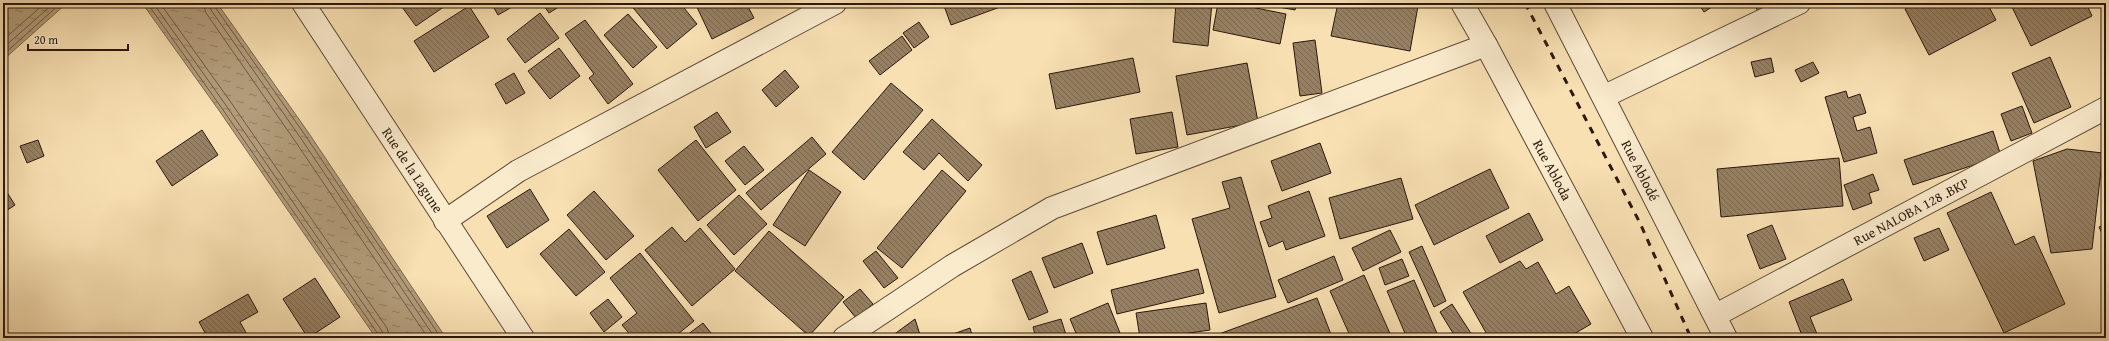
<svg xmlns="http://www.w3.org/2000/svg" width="2109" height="341" font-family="'Gentium Book Plus',serif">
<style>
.water{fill:url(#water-ripples);stroke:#7c674f}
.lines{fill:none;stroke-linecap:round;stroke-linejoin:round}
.shore{stroke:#6e5a44;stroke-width:1}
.building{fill:url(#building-back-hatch);stroke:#2b180e}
.street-casing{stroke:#5e4a37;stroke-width:24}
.street{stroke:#faebcd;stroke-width:22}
.rail{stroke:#2b180e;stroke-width:3;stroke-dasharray:7 7;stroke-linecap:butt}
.labels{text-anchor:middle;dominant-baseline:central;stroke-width:4;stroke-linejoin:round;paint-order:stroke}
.street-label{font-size:14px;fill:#2b180e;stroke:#faebcd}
</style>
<defs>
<pattern id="water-ripples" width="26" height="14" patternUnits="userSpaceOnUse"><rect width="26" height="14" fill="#b29c7a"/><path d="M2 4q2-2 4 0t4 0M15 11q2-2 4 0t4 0" fill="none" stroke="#917e62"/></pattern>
<pattern id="building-back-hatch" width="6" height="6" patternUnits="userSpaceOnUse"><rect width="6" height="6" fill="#968063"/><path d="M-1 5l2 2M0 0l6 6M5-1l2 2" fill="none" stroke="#7b6850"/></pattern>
</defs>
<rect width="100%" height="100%" fill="#f8e0b2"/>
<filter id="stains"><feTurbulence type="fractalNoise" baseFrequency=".005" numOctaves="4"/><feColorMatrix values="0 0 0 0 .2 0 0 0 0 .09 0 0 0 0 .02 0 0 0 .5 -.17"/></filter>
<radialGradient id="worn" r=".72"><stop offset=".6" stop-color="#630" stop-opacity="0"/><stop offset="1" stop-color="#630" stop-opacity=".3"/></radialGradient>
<path class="water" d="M 3,3 L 67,3 L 3,60 Z
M 142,3 L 217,3 L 308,132 L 446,338 L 376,338 L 218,109 Z"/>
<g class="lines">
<path class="shore" d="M 147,3 L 221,107 L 378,334 L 379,338
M 153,3 L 225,104 L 382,331 L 384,338
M 160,3 L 230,101 L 387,328 L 390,338
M 203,3 L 206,13 L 295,141 L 428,338
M 209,3 L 211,10 L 300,137 L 435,338
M 214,3 L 215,7 L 305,135 L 441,338
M 3,40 L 45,3
M 3,48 L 54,3
M 3,55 L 61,3"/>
</g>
<path class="building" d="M 399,3 L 443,3 L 445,6 L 416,26 Z
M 491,3 L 519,3 L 498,15 Z
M 542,3 L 565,3 L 549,13 Z
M 631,3 L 680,3 L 697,24 L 667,49 L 630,4 Z
M 695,3 L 746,3 L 754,18 L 712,39 Z
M 943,3 L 1011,3 L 951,25 Z
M 1176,3 L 1212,3 L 1208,46 L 1173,42 Z
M 1218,3 L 1231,3 L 1286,14 L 1280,44 L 1213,30 Z
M 1257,3 L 1297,3 L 1295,10 Z
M 1338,3 L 1405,3 L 1418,6 L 1410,51 L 1331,36 Z
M 1698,3 L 1718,3 L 1704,12 Z
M 1753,3 L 1784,3 L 1761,16 Z
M 1915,3 L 1987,3 L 1996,20 L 1929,55 L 1905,9 Z
M 2010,3 L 2086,3 L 2092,16 L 2031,46 Z
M 469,6 L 489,37 L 434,72 L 414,41 Z
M 540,13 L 559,38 L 525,63 L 507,39 Z
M 628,14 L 657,47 L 633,68 L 604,35 Z
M 585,20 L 633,84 L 608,104 L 589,78 L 594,74 L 565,34 Z
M 919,22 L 929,37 L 914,48 L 903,33 Z
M 902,36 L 912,50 L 880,75 L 869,61 Z
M 1315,40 L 1322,93 L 1300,96 L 1293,43 Z
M 559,48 L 580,76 L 550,99 L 528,71 Z
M 2050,57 L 2071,107 L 2034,123 L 2012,73 Z
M 1133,58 L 1140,92 L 1056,109 L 1049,74 Z
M 1771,58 L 1774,72 L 1755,77 L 1751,62 Z
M 1813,62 L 1819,73 L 1801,82 L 1795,70 Z
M 1247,63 L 1258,122 L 1187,135 L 1176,76 Z
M 785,70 L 799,87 L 776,107 L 762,90 Z
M 514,73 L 525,93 L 506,104 L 495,84 Z
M 891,83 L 923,110 L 864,180 L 832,152 Z
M 1846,91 L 1848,98 L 1860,94 L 1866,113 L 1853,117 L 1857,131 L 1870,127 L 1877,153 L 1844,162 L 1825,97 Z
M 2022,106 L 2032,133 L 2011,141 L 2001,114 Z
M 717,112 L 731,132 L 706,148 L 694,127 Z
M 1172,112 L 1178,147 L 1136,154 L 1130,119 Z
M 932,119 L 982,165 L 968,181 L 939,153 L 924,170 L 903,152 Z
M 202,130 L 218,155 L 172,186 L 156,161 Z
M 1993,131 L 2001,156 L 1913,185 L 1904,160 Z
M 812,137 L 826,154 L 761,210 L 746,193 Z
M 38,140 L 44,156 L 27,163 L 20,146 Z
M 696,140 L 736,190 L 698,221 L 658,170 Z
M 1320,143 L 1331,173 L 1282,191 L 1271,161 Z
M 744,146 L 764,170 L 745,185 L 725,161 Z
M 2067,149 L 2103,153 L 2092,249 L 2051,253 L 2033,161 Z
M 1839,158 L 1843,206 L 1721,217 L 1717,169 Z
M 1490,169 L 1509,208 L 1434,245 L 1415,205 Z
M 809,170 L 841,192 L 805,246 L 773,225 Z
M 942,170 L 966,191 L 902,268 L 877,248 Z
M 1873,174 L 1879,190 L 1869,193 L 1872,203 L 1853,210 L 1844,185 Z
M 1241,177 L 1276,297 L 1219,313 L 1192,219 L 1230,208 L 1222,182 Z
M 1401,178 L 1413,219 L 1340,239 L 1329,198 Z
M 3,186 L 15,205 L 3,213 Z
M 530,189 L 549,220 L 507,248 L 487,216 Z
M 594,191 L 634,236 L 606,260 L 567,215 Z
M 1309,191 L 1325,236 L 1286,250 L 1283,241 L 1269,247 L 1260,222 L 1272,218 L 1268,206 Z
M 1991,192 L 2015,245 L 2034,236 L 2065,304 L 2004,333 L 1947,213 Z
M 739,195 L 767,224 L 734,255 L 707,225 Z
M 1529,213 L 1543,240 L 1500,263 L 1486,236 Z
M 1156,215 L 1165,248 L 1107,265 L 1097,232 Z
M 2106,224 L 2106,242 L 2099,227 Z
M 1772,225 L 1786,259 L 1760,269 L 1747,235 Z
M 672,227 L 685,242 L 700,228 L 735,269 L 692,306 L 645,250 Z
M 1939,228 L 1949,250 L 1924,261 L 1914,238 Z
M 569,229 L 605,272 L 576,296 L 540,254 Z
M 1390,230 L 1401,252 L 1363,271 L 1352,248 Z
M 769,231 L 844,297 L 809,336 L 735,271 Z
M 1082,243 L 1093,273 L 1054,288 L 1042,258 Z
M 1422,246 L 1446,301 L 1434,307 L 1409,252 Z
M 876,251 L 898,278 L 884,288 L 863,261 Z
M 640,253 L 694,321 L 673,338 L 633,338 L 622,325 L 637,313 L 610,278 Z
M 1334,256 L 1343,280 L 1288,303 L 1278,280 Z
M 1402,259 L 1409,276 L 1385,285 L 1379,268 Z
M 1520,261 L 1526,269 L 1538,262 L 1556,294 L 1569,286 L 1591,324 L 1567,338 L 1489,338 L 1463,292 Z
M 1198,269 L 1204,293 L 1117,314 L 1111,290 Z
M 1031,271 L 1048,312 L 1029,320 L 1012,280 Z
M 1364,275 L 1392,338 L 1351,338 L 1330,291 Z
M 315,278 L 340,317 L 308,338 L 283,299 Z
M 1843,279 L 1852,300 L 1810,317 L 1817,334 L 1803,338 L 1789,302 Z
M 1414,280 L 1439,338 L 1407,338 L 1387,291 Z
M 860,289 L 873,304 L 856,318 L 843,302 Z
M 248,294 L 258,312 L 240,322 L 249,338 L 208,338 L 199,322 Z
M 1317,298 L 1332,337 L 1220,338 L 1219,334 Z
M 608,299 L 622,317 L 604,332 L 590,313 Z
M 1108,303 L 1122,338 L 1078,338 L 1070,319 Z
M 1206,303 L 1210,330 L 1156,338 L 1140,338 L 1136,313 Z
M 1452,304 L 1474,338 L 1456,338 L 1440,312 Z
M 915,319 L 921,338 L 889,338 Z
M 1061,319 L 1067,338 L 1036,338 L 1033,327 Z
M 703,323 L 715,338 L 683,338 Z
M 970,328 L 973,338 L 942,338 Z"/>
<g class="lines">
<g class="street-casing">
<g id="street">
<path id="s1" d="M 303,3 L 523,338"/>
<path id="s2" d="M 1462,3 L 1486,45 L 1642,338"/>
<path id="s3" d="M 1555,3 L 1726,338"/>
<path d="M 1605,96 L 1799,3"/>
<path d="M 445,221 L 518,171 L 835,3"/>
<path id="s4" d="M 1716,315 L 2106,108"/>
<path d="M 844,338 L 952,266 L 1052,208 L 1486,45"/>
</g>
</g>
<use href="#street" class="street"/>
<path class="rail" d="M 1525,3 L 1640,223 L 1691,338"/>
</g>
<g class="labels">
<g class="street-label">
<text stroke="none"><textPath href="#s2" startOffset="190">Rue Abloda</textPath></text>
<text stroke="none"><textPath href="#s3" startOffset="188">Rue Ablodé</textPath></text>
<text stroke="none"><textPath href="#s1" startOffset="200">Rue de la Lagune</textPath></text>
<text stroke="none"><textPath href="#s4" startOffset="221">Rue NALOBA 128 .BKP</textPath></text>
</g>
</g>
<rect width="2109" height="341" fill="none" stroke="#f8e0b2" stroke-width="16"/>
<rect x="4" y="4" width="2101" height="333" fill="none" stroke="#2b180e" stroke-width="2"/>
<rect x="8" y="8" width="2093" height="325" fill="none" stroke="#2b180e"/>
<path d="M28 44v6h100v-6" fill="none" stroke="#2b180e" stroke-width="2"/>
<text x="34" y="44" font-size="12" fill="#2b180e" stroke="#faebcd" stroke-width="3" paint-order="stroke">20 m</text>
<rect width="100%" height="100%" filter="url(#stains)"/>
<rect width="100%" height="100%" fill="url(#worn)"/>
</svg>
